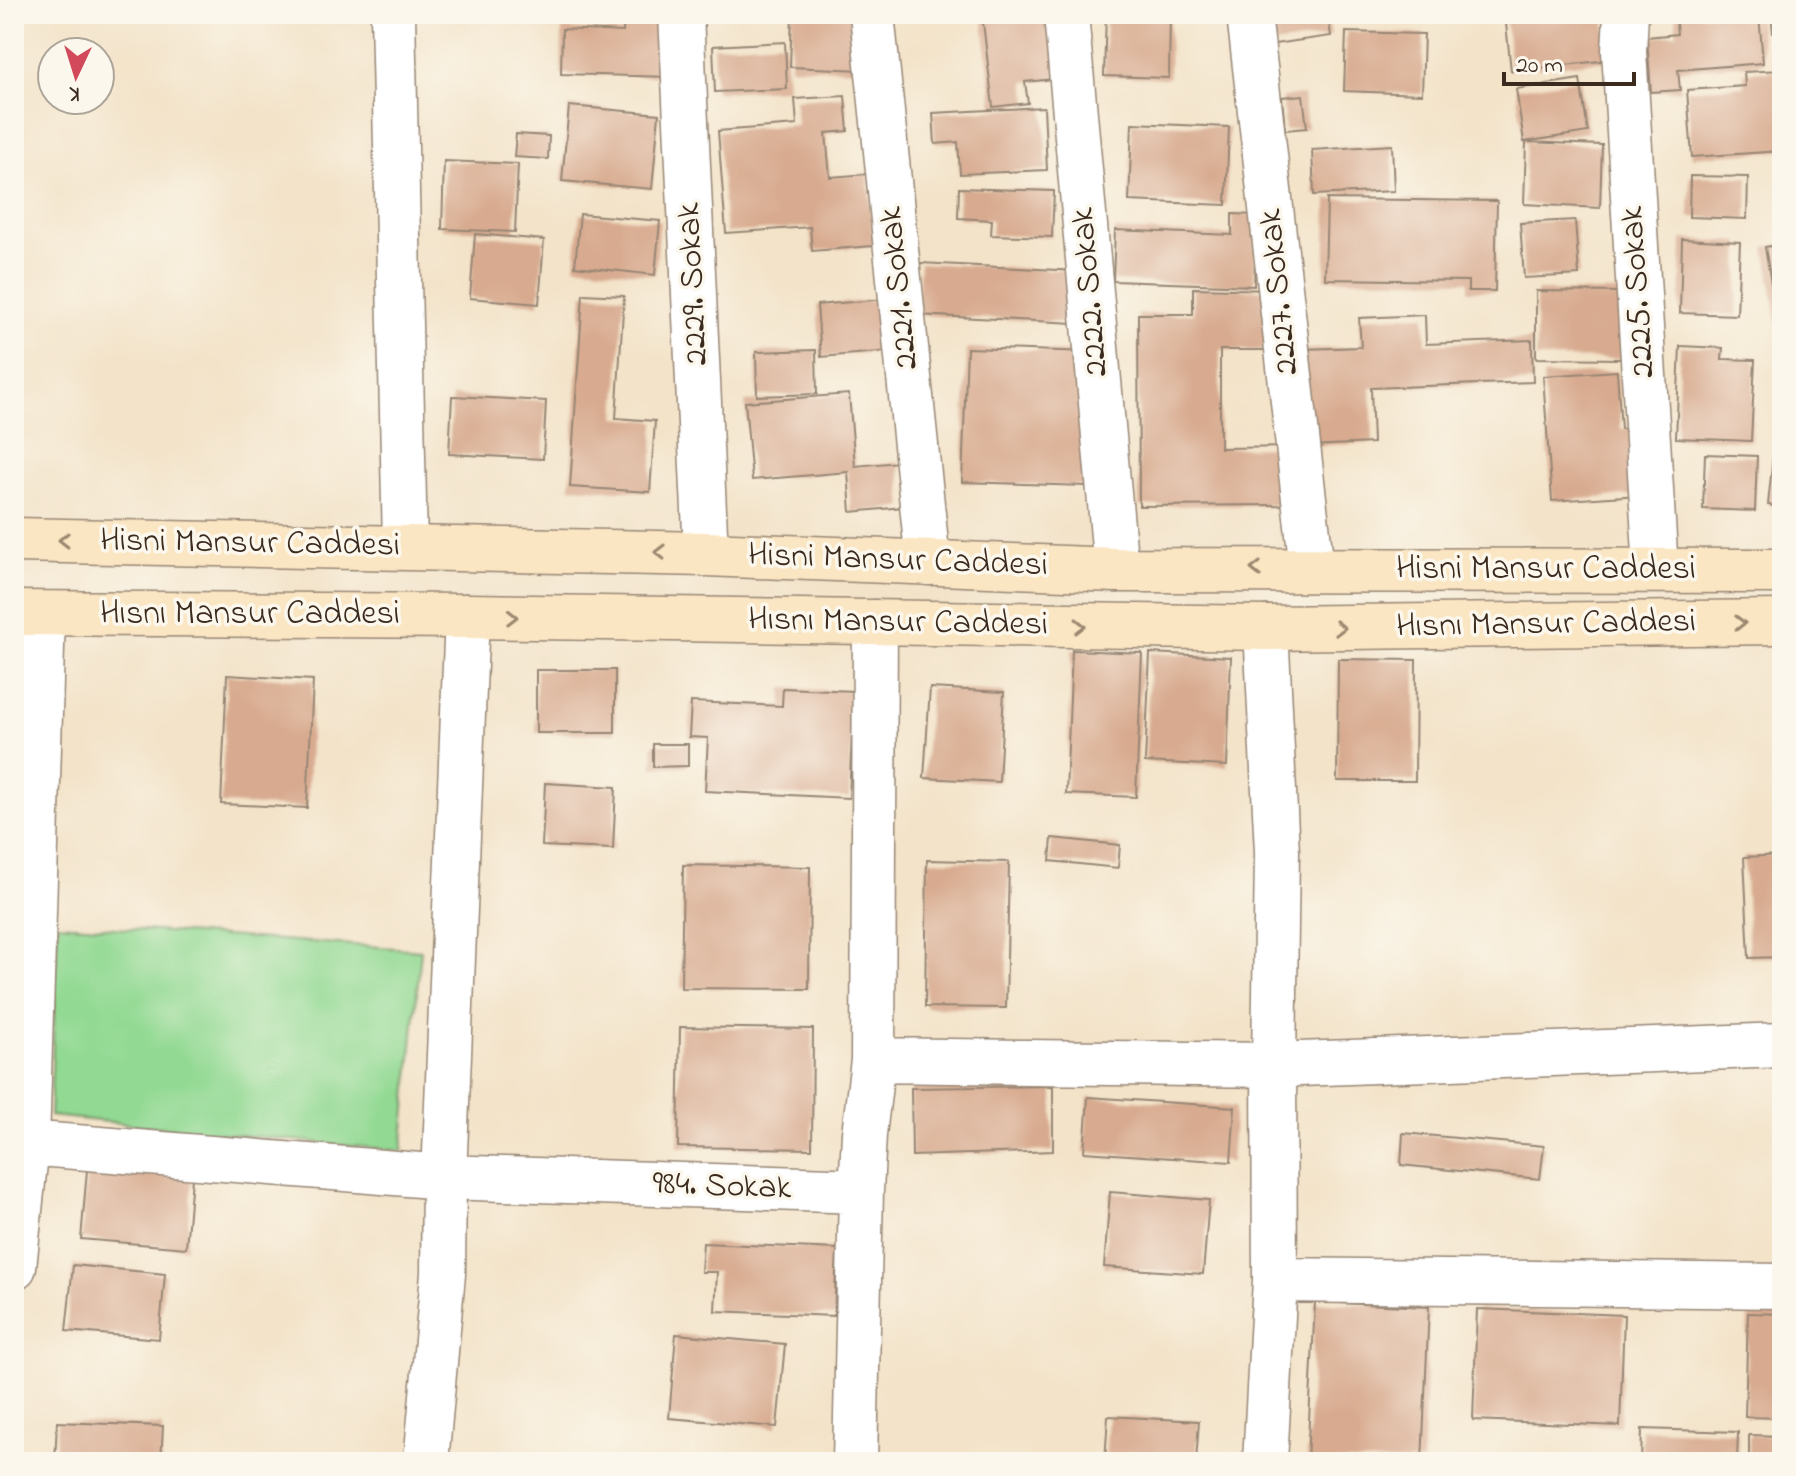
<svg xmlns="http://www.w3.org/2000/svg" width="1796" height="1476" font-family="'Indie Flower',sans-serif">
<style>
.green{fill:#92d993;stroke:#668258;stroke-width:2}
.building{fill:#d8ab90}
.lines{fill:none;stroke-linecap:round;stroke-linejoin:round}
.street-casing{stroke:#978674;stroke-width:47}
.secondary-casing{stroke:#978674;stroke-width:47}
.street{stroke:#fff;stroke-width:44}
.secondary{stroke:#fbe6c3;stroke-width:44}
.oneway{stroke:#9b8870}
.labels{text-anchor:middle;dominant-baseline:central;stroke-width:7;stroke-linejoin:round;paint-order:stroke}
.street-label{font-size:34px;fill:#3b2a1e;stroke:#fbf7ec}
</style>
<rect width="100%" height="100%" fill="#fbf7ec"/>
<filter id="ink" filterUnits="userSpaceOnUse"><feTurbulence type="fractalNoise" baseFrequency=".0125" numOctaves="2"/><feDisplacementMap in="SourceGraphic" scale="16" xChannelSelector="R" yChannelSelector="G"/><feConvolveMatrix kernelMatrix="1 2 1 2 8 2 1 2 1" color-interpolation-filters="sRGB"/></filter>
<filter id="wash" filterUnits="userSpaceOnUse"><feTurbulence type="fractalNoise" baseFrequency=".006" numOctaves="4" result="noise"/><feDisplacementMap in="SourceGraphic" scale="32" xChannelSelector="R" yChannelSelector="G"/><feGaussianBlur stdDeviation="1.8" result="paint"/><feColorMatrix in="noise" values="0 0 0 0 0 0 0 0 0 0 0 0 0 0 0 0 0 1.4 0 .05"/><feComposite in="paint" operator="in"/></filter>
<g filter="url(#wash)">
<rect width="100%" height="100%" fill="#f3e3c9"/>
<path class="green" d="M 58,924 L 421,950 L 402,1151 L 50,1116 Z"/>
<g id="blocks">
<path class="building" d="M 624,14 L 673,14 L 671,77 L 561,74 L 562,29 L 623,32 Z
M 792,14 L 863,14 L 862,70 L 790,67 Z
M 893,14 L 938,14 L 938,16 L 894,21 Z
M 982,14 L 1056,14 L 1064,78 L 1025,82 L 1028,103 L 993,107 Z
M 1106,14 L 1170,14 L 1169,78 L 1104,76 Z
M 1263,14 L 1328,14 L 1331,36 L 1267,45 Z
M 1505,14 L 1604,14 L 1609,60 L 1511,71 Z
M 1675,14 L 1759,14 L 1763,63 L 1678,70 L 1680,90 L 1651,92 L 1647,37 L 1677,34 Z
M 1771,14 L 1782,14 L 1782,32 L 1773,33 Z
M 1346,32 L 1424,34 L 1422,94 L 1344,91 Z
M 785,42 L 787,89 L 715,92 L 713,46 Z
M 1782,70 L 1782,151 L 1692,157 L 1687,90 L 1745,86 L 1744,72 Z
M 1580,79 L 1588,132 L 1524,142 L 1516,89 Z
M 1303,95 L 1307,128 L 1285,130 L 1282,97 Z
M 845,96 L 848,131 L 826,133 L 830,177 L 868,174 L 873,246 L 812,251 L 810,227 L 726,233 L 718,131 L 797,125 L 795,99 Z
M 569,106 L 659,114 L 652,189 L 562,181 Z
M 1044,107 L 1047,170 L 960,174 L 958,142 L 935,144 L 933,113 Z
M 1132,123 L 1229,127 L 1226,205 L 1129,201 Z
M 516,134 L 549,136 L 548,159 L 514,157 Z
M 1526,142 L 1602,145 L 1600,208 L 1524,204 Z
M 1392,145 L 1394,191 L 1314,195 L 1312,150 Z
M 444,161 L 518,164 L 515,232 L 442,229 Z
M 1690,176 L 1748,177 L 1747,219 L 1689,217 Z
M 959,188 L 1054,191 L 1052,237 L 991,235 L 992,220 L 958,218 Z
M 1327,199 L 1497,201 L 1495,291 L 1468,291 L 1468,281 L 1325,279 Z
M 580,214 L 660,221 L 655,275 L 575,266 Z
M 1232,214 L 1257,215 L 1254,286 L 1113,281 L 1115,230 L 1232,235 Z
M 1575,220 L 1579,275 L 1524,278 L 1520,223 Z
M 475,234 L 544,240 L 539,304 L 470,298 Z
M 1682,239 L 1740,242 L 1737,315 L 1680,313 Z
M 1782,244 L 1782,325 L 1778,326 L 1765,247 Z
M 920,263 L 1078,271 L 1075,323 L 917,315 Z
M 1193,288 L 1272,290 L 1277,350 L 1220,350 L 1220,448 L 1293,447 L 1294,505 L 1139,506 L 1138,314 L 1193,314 Z
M 1536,291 L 1622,292 L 1621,359 L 1536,358 Z
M 583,294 L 624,296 L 616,418 L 655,421 L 650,492 L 570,487 Z
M 886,299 L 890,351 L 821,357 L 817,305 Z
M 1425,315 L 1426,344 L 1532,340 L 1533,382 L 1371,388 L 1373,443 L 1308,446 L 1304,349 L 1361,347 L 1359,318 Z
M 1680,346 L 1723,348 L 1722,359 L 1755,360 L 1751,441 L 1676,438 Z
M 967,348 L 1090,352 L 1086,486 L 962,482 Z
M 816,350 L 817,394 L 757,396 L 756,352 Z
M 1617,371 L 1621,429 L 1634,428 L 1639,495 L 1552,501 L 1543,376 Z
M 849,394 L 855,466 L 899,462 L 903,507 L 851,512 L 848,472 L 752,480 L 745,402 Z
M 452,396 L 546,401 L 543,459 L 449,454 Z
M 1705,454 L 1757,456 L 1755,511 L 1703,509 Z
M 1773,456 L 1782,457 L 1782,507 L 1768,505 Z
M 1072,650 L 1142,653 L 1136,797 L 1066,794 Z
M 1150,653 L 1231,657 L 1227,766 L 1145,762 Z
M 1338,659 L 1416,660 L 1415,781 L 1337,781 Z
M 14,665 L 30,666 L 24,747 L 14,746 Z
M 536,670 L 615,670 L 615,733 L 536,733 Z
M 227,675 L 313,680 L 307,808 L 221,804 Z
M 783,688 L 854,691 L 849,798 L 705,791 L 708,738 L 689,737 L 691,702 L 782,706 Z
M 930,688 L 1004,692 L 999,782 L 924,778 Z
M 653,744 L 688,744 L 688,766 L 653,767 Z
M 545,783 L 616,787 L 613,849 L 542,846 Z
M 1052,838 L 1120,845 L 1118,868 L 1050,861 Z
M 1782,855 L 1782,957 L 1749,958 L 1744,857 Z
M 927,860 L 1009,862 L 1006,1008 L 925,1007 Z
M 683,865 L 810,867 L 809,989 L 681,988 Z
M 680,1027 L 813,1029 L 812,1149 L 678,1147 Z
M 1053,1086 L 1053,1151 L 912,1156 L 911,1088 Z
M 1088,1097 L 1235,1107 L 1231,1162 L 1084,1152 Z
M 1403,1133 L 1544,1146 L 1540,1179 L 1401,1165 Z
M 87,1170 L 192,1178 L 186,1248 L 81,1239 Z
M 1110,1192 L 1209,1200 L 1203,1274 L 1104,1267 Z
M 703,1243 L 837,1249 L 834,1316 L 715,1311 L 717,1272 L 701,1272 Z
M 73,1265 L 165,1274 L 159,1339 L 66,1331 Z
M 1315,1302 L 1429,1307 L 1422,1462 L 1307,1461 Z
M 1477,1309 L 1624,1315 L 1620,1426 L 1473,1420 Z
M 1748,1313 L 1782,1314 L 1782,1418 L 1745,1417 Z
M 676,1334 L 785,1344 L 777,1427 L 669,1418 Z
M 1108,1416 L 1199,1421 L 1196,1462 L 1105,1462 Z
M 57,1422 L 163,1426 L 161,1462 L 55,1462 Z
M 1642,1429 L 1738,1432 L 1737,1462 L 1641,1462 Z
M 1749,1435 L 1782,1436 L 1782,1462 L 1749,1462 Z"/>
</g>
</g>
<g filter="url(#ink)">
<use href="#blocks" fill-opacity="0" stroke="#978674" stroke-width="2"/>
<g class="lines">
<g class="street-casing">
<path id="street" d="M 393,14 L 405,546
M 681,14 L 706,554
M 872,14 L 928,563
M 1066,14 L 1116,570
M 1249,14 L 1312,569
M 1626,14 L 1624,51 L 1656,570
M 873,1060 L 1274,1065 L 1782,1045
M 14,1142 L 444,1177 L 861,1191 L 864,1134 L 873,1060 L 875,622
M 14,1267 L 27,1144 L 43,614
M 1275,1280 L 1782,1286
M 426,1462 L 443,1274 L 444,1177 L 467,616
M 855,1462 L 861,1191
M 1265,1462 L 1275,1280 L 1274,1065 L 1277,852 L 1266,628"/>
</g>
<g class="secondary-casing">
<path id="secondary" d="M 14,540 L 706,554 L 1116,570 L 1782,571
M 14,613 L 467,616 L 1266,628 L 1782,622"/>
</g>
<use href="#street" class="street"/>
<use href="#secondary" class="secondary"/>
</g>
<defs><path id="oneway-chevron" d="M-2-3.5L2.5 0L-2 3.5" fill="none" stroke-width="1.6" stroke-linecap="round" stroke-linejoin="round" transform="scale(2)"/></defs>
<g class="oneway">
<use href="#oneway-chevron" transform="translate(64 540) rotate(-179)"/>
<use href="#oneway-chevron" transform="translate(660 552) rotate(-179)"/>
<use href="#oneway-chevron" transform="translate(1256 569) rotate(180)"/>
<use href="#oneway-chevron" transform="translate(512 617) rotate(1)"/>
<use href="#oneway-chevron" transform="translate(1740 623) rotate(-1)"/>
<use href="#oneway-chevron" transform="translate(1080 626) rotate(1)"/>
<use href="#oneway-chevron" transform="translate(1340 628)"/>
</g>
</g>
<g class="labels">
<g class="street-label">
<text transform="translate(694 284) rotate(-93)">2229. Sokak</text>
<text transform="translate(900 288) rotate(-96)">2221. Sokak</text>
<text transform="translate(1091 292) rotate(-95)">2222. Sokak</text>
<text transform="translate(1280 292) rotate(-96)">2227. Sokak</text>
<text transform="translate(1639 292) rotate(-94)">2225. Sokak</text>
<text transform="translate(250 544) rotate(1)">Hisni Mansur Caddesi</text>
<text transform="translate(898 561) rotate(2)">Hisni Mansur Caddesi</text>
<text x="1546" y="570">Hisni Mansur Caddesi</text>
<text x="250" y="615">Hısnı Mansur Caddesi</text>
<text transform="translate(898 623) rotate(1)">Hısnı Mansur Caddesi</text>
<text transform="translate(1546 625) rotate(-1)">Hısnı Mansur Caddesi</text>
<text transform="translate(722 1187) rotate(2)">984. Sokak</text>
</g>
</g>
<rect width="1796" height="1476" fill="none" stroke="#fbf7ec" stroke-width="48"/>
<g transform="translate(76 76) rotate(184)"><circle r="38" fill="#fbf7ec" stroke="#aea59a" stroke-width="2"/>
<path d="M0-6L14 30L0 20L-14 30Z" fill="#d1495b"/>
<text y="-12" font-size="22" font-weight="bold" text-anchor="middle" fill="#3b2a1e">K</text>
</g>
<path d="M1504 72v12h130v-12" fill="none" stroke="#3b2a1e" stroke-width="4"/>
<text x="1516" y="72" font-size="24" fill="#3b2a1e" stroke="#fbf7ec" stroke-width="6" paint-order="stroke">20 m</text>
</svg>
